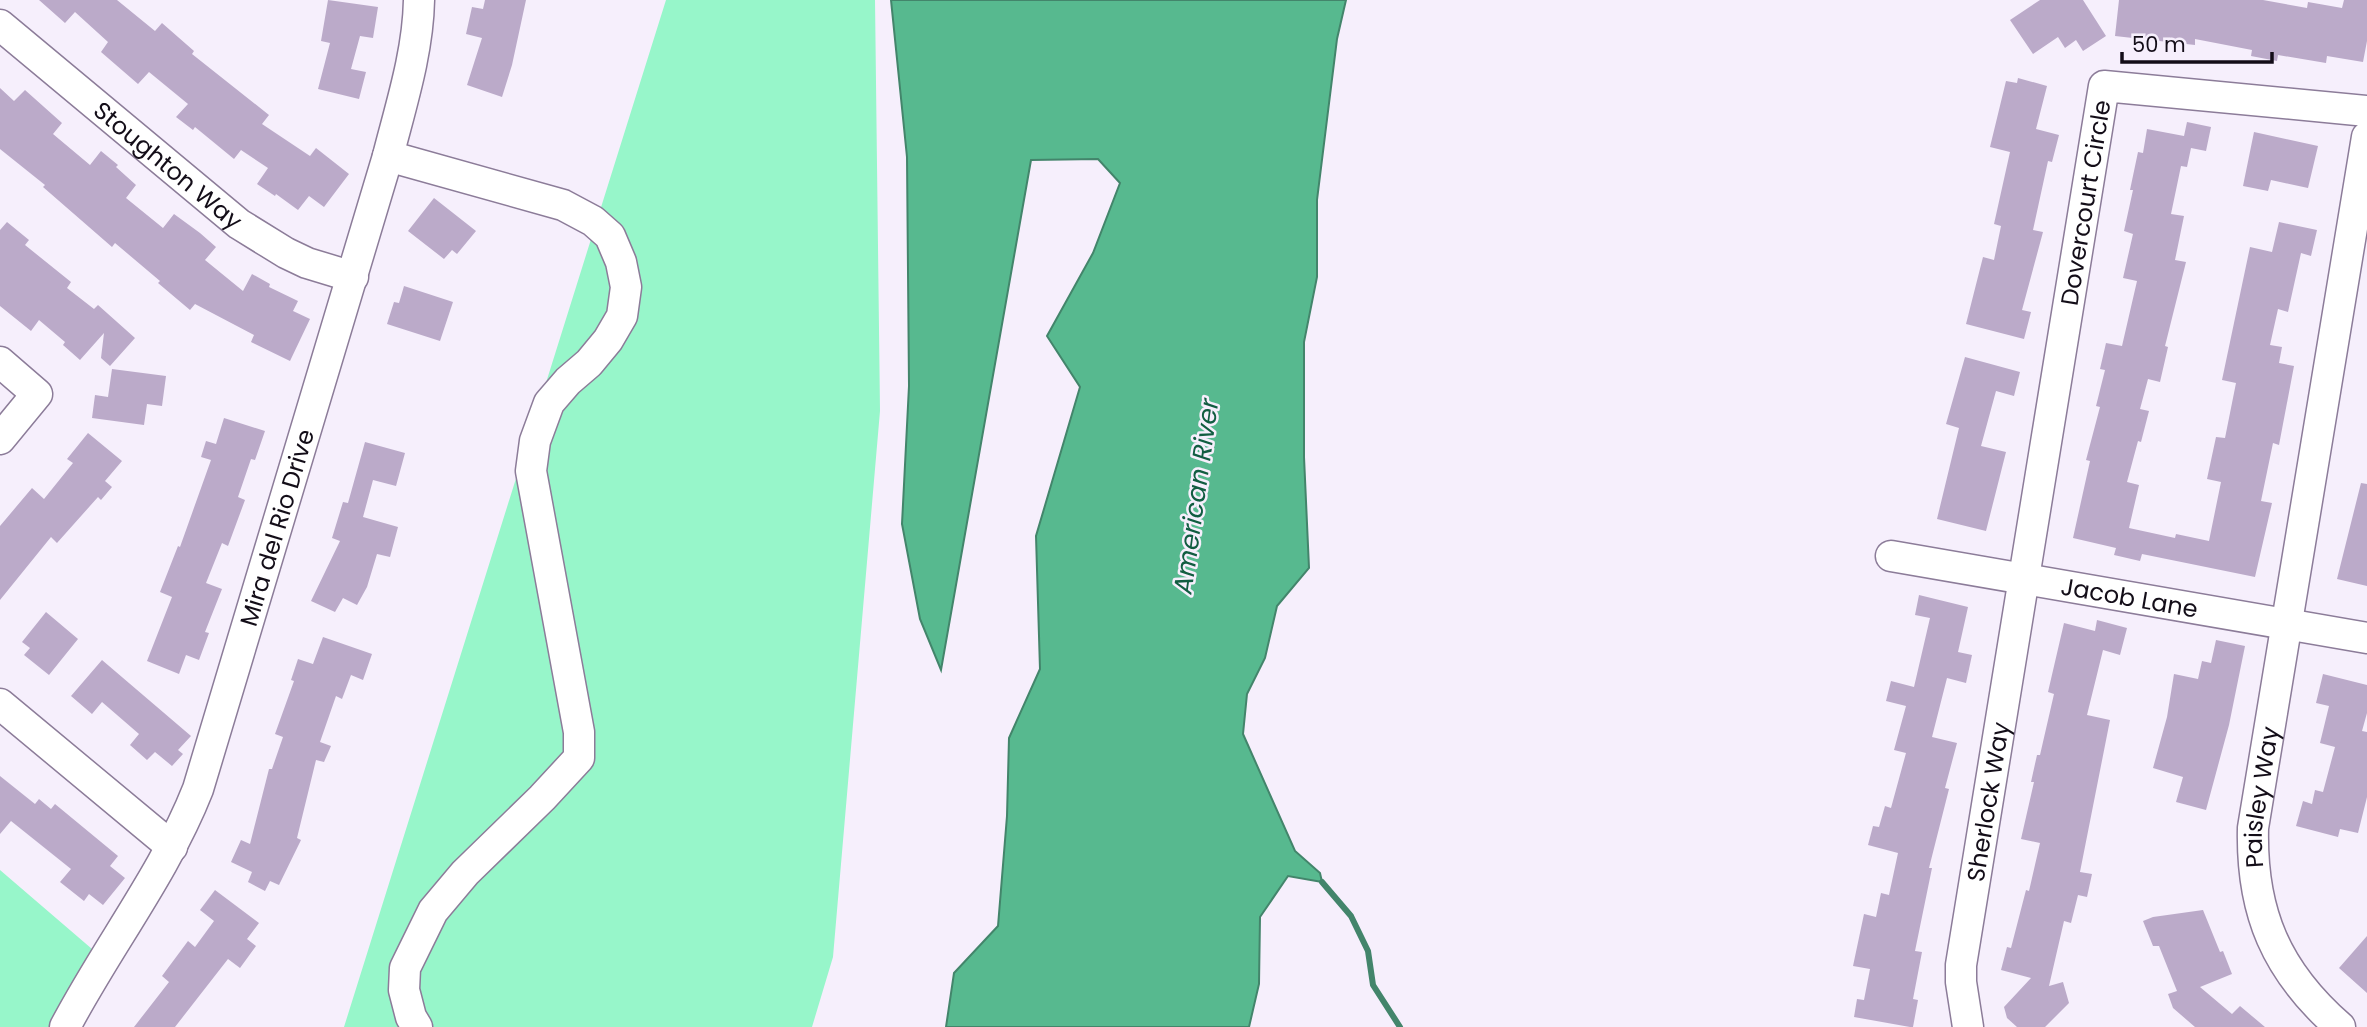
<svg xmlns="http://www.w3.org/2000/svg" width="2367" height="1027" font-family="Poppins,sans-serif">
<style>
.green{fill:#97f6ca}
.water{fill:#57b98f;stroke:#43856b;stroke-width:2}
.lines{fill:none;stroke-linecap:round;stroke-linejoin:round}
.stream{stroke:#43856b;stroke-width:6}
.building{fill:#bbaac9}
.minor-casing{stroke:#8c7c99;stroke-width:33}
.minor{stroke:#fff;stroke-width:30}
.labels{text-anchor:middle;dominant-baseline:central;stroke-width:5;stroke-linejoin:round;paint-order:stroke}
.street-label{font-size:24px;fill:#130d18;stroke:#f6effc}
.water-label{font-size:26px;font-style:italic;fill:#115d41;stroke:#f6effc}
</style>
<rect width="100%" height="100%" fill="#f6effc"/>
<path class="green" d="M 666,0 L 875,0 L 880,411 L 833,957 L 812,1027 L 344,1027 Z
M 0,870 L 92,949 L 51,1027 L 0,1027 Z"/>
<path class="water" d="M 891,0 L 1346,0 L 1337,39 L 1317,200 L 1317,277 L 1304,342 L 1304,457 L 1309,568 L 1277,606 L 1265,658 L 1247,694 L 1243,734 L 1295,851 L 1320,873 L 1322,882 L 1288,876 L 1260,917 L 1259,984 L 1249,1027 L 946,1027 L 954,973 L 998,926 L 1007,816 L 1009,738 L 1040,669 L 1036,536 L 1080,387 L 1047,336 L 1093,253 L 1120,183 L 1098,159 L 1031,160 L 941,670 L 920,619 L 902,524 L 909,386 L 907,157 Z"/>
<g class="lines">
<path class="stream" d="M 1322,882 L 1351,916 L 1368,951 L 1373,985 L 1400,1027"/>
</g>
<path class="building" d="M 39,0 L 117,0 L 155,31 L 162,23 L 194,51 L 192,54 L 269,115 L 262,124 L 310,156 L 316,148 L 349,174 L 324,207 L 309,196 L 298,210 L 276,194 L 275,196 L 257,184 L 268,168 L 241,150 L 234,159 L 195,127 L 193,130 L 176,117 L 188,104 L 149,72 L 138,84 L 101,52 L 108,42 L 75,12 L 65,23 Z
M 328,0 L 378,7 L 373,38 L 360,36 L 351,69 L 366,72 L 359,99 L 318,89 L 330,43 L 321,41 Z
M 485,0 L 526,0 L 512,65 L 502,97 L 467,85 L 482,38 L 466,34 L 472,7 L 483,9 Z
M 2040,0 L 2083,0 L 2106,36 L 2083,51 L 2076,40 L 2065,48 L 2058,37 L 2033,54 L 2010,20 Z
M 2119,0 L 2263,0 L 2307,8 L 2308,2 L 2342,8 L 2344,0 L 2367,0 L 2367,41 L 2363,62 L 2327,56 L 2326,63 L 2278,55 L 2277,61 L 2251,56 L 2252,50 L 2195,39 L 2195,45 L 2115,36 Z
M 2018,78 L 2047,86 L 2036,129 L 2059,135 L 2052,162 L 2048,161 L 2033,230 L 2043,232 L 2022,310 L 2031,312 L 2024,339 L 1966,324 L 1983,257 L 1994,260 L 2001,226 L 1994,224 L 2010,152 L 1990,147 L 2006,81 L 2017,83 Z
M 0,88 L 14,101 L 25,90 L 62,123 L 53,134 L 90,165 L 101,151 L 118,165 L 116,167 L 136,185 L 126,198 L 163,228 L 174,214 L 200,233 L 216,247 L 205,260 L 243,291 L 252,274 L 270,284 L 269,287 L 298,301 L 293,311 L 310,319 L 290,361 L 251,342 L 254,335 L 195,304 L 190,310 L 158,283 L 160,281 L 115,243 L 112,247 L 43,187 L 45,185 L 0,149 Z
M 2187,122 L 2211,127 L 2206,151 L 2191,148 L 2187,167 L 2181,166 L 2171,214 L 2184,216 L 2175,260 L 2186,262 L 2165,346 L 2168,347 L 2160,382 L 2148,379 L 2140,409 L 2149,411 L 2141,442 L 2138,441 L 2127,482 L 2139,485 L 2129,528 L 2175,538 L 2176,534 L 2209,541 L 2221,482 L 2207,479 L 2216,437 L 2225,438 L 2236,383 L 2222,380 L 2250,247 L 2272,252 L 2279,222 L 2317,230 L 2311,256 L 2301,253 L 2288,312 L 2278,309 L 2270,345 L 2282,347 L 2279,363 L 2294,366 L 2279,445 L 2273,443 L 2261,501 L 2272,503 L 2255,577 L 2142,554 L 2140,561 L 2114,555 L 2116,548 L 2073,538 L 2090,461 L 2086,460 L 2100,407 L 2096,406 L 2105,370 L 2100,369 L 2106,343 L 2122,346 L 2137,281 L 2123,278 L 2133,234 L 2124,231 L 2133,190 L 2130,190 L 2138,152 L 2143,153 L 2147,129 L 2184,136 Z
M 2254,132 L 2318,146 L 2308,188 L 2271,180 L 2268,191 L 2243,186 Z
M 434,198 L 476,231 L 457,254 L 452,250 L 444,259 L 408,231 Z
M 7,222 L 29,240 L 25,245 L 71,282 L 67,288 L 94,309 L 98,305 L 135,338 L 110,366 L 101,358 L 104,333 L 80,360 L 63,345 L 65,342 L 39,320 L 31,331 L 0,306 L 0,230 Z
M 404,286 L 453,302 L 440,341 L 387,324 L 394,302 L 399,303 Z
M 1965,357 L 2020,372 L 2014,396 L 1996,391 L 1981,446 L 2006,452 L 1986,531 L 1937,519 L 1959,428 L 1946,424 Z
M 112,369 L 166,376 L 162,406 L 147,404 L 144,425 L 92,418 L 95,395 L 108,397 Z
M 224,418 L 265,431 L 255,460 L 251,459 L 238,497 L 245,500 L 228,546 L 222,543 L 206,583 L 222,589 L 205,632 L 209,633 L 199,660 L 186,655 L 179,674 L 147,661 L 172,597 L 160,592 L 178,546 L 180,547 L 211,460 L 201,457 L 206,441 L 216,444 Z
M 88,433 L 122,461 L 105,481 L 112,487 L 101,500 L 98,497 L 57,543 L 51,537 L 0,600 L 0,526 L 32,488 L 44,499 L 73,463 L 67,459 Z
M 365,442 L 405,453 L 396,486 L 373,480 L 363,517 L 398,527 L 390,557 L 377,554 L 367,587 L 357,605 L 343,598 L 335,612 L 311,601 L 340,541 L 332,538 L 343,502 L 348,503 Z
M 2361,483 L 2367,484 L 2367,586 L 2337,579 Z
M 1919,595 L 1968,607 L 1958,652 L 1972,655 L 1966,683 L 1947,678 L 1932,737 L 1957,743 L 1945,788 L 1949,789 L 1929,868 L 1932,868 L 1915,951 L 1922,952 L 1913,999 L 1918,1000 L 1913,1027 L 1910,1027 L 1854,1017 L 1857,999 L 1864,1000 L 1870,969 L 1853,966 L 1864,914 L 1876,917 L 1881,893 L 1889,895 L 1898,853 L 1868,845 L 1873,826 L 1879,827 L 1885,806 L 1891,808 L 1906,753 L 1894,750 L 1906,706 L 1886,701 L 1891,681 L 1914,687 L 1930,618 L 1915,615 Z
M 46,612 L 78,639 L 49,675 L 24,655 L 30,648 L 22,642 Z
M 2097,620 L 2127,628 L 2120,655 L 2103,650 L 2087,715 L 2110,720 L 2080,872 L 2092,874 L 2087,897 L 2078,895 L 2071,923 L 2064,921 L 2049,986 L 2063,982 L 2069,1003 L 2045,1027 L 2017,1027 L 2007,1018 L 2004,1007 L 2031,978 L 2001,970 L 2007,947 L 2011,948 L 2026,890 L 2029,891 L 2040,843 L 2021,839 L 2034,782 L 2031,782 L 2037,755 L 2040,755 L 2054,694 L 2048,692 L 2064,623 L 2095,631 Z
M 323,637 L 372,654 L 363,680 L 351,675 L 342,699 L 336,696 L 320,742 L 331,746 L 324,762 L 316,760 L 297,838 L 301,840 L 279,885 L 270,881 L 265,891 L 248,882 L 252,872 L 231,862 L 241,840 L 250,844 L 269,769 L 272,769 L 283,737 L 275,734 L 294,681 L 291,680 L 298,659 L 313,664 Z
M 2216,640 L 2245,646 L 2229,725 L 2206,810 L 2176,802 L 2183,777 L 2153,768 L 2167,717 L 2174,674 L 2198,679 L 2202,661 L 2211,663 Z
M 102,660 L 191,736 L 178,750 L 183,754 L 172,766 L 155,752 L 147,760 L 130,745 L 139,734 L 102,702 L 92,714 L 71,696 Z
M 2323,674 L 2367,685 L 2367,713 L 2362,731 L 2367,732 L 2367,797 L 2358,833 L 2340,829 L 2338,837 L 2296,826 L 2303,801 L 2312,804 L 2315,790 L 2323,792 L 2335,747 L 2320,743 L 2329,706 L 2316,703 Z
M 0,776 L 35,804 L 39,799 L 51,809 L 55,804 L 118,856 L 110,866 L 125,878 L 103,905 L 89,894 L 84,901 L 60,882 L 71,869 L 11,821 L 0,834 Z
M 215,890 L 259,923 L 247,939 L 256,946 L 240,968 L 228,959 L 175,1027 L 134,1027 L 169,982 L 162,976 L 188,941 L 195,947 L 214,921 L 200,910 Z
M 2203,910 L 2220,952 L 2223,951 L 2232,974 L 2200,987 L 2232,1014 L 2240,1006 L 2265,1027 L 2195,1027 L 2173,1008 L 2168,994 L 2177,991 L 2159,946 L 2153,946 L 2143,921 L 2153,917 Z
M 2367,936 L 2367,993 L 2339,968 Z"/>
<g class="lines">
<g class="minor-casing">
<g id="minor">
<path id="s1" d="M 0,25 L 239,224 L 286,253 L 307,263 L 353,277"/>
<path d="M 388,156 L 563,205 L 593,221 L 610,236 L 621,262 L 626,287 L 622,316 L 608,340 L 589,363 L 568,381 L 549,403 L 535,441 L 531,471 L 579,732 L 579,758 L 542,798 L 465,873 L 433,911 L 405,968 L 404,990 L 411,1017 L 417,1027"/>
<path d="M 0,362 L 37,394 L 0,439"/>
<path id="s2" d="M 1891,556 L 2367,638"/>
<path d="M 0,704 L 172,847"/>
<path id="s3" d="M 65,1027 C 107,947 165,873 198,789 L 388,156 C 401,105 418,53 419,0"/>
<path id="s4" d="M 1968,1027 L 1961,982 L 1961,965 L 2104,86 L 2367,111"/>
<path id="s5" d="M 2340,1027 C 2276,971 2251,912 2253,828 L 2367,137"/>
</g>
</g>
<use href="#minor" class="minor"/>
</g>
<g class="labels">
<g class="street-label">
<text stroke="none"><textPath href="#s1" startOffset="219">Stoughton Way</textPath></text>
<text stroke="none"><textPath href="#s4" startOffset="835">Dovercourt Circle</textPath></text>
<text stroke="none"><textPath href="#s3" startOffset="546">Mira del Rio Drive</textPath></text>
<text stroke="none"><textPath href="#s2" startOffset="242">Jacob Lane</textPath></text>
<text stroke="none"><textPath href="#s5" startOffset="257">Paisley Way</textPath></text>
<text stroke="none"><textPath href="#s4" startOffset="228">Sherlock Way</textPath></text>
</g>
<g class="water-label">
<text transform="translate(1196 496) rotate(-82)">American River</text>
</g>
</g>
<path d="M2122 52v10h150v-10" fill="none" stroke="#130d18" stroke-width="3.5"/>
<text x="2132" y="52" font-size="21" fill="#130d18" stroke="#f6effc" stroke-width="5" paint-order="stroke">50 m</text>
</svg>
